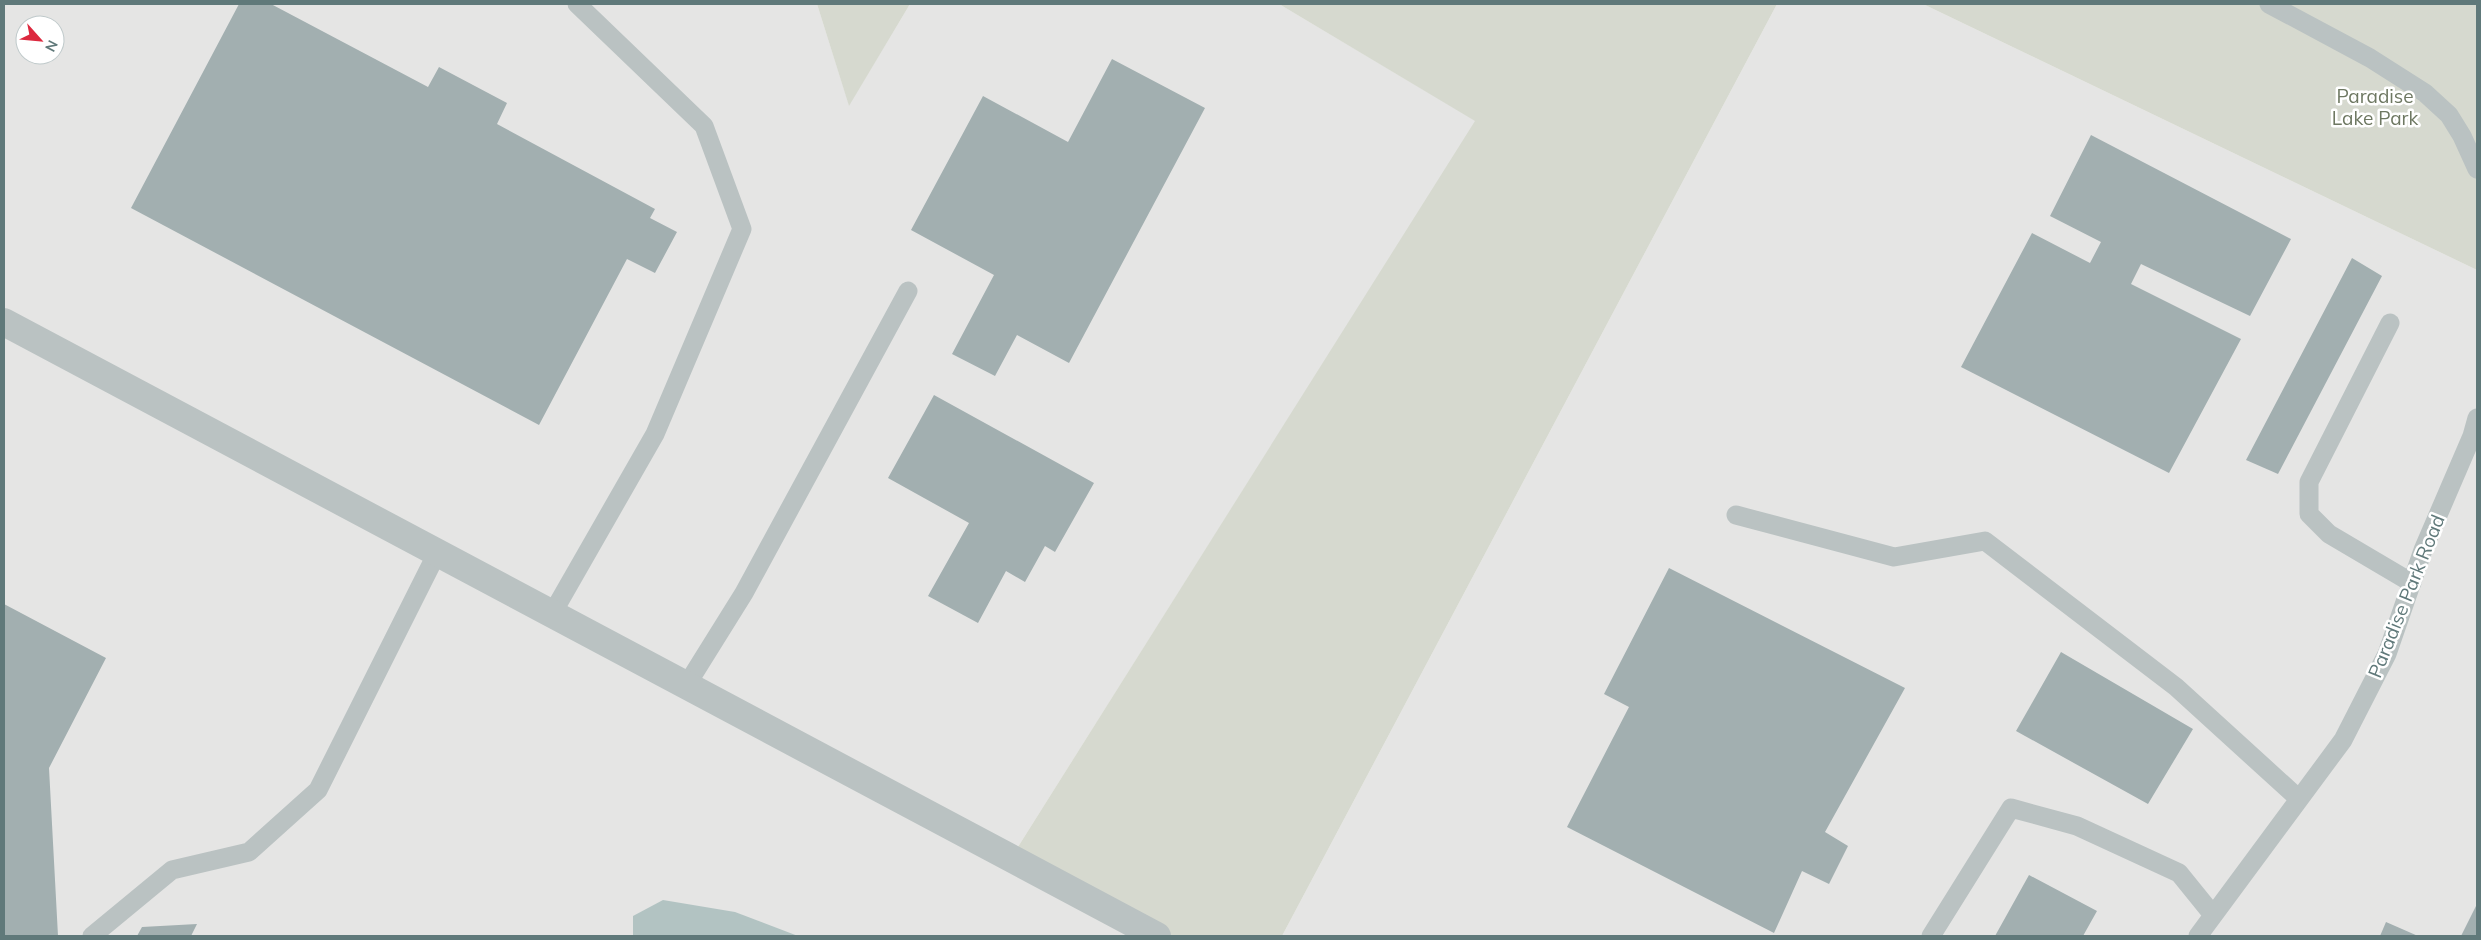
<svg xmlns="http://www.w3.org/2000/svg" width="2481" height="940" font-family="Mulish,sans-serif">
<style>
.built{fill:#e5e5e4;fill-rule:evenodd}
.green{fill:#d6d9cf}
.water{fill:#b2c3c2}
.building{fill:#a2afb0}
.lines{fill:none;stroke-linecap:round;stroke-linejoin:round}
.service{stroke:#bac2c2;stroke-width:19}
.tertiary{stroke:#bac2c2;stroke-width:28}
.labels{text-anchor:middle;dominant-baseline:central;stroke-width:5;stroke-linejoin:round;paint-order:stroke}
.park-label{font-size:19px;fill:#6e7862;stroke:#fff}
.street-label{font-size:19px;fill:#60797a;stroke:#fff}
</style>
<rect width="100%" height="100%" fill="#f4f3f0"/>
<path class="built" d="M 4,4 L 817,4 L 849,105 L 910,4 L 1279,4 L 1476,121 L 1011,858 L 1157,936 L 4,936 ZM 25,25 L 55,25 L 55,55 L 25,55 Z
M 1777,4 L 1923,4 L 2477,270 L 2477,936 L 1282,936 Z"/>
<path class="green" d="M 817,4 L 910,4 L 849,106 Z
M 1279,4 L 1777,4 L 1282,936 L 1157,936 L 1011,858 L 1475,121 Z
M 1923,4 L 2477,4 L 2477,270 L 2402,234 Z"/>
<path class="water" d="M 663,900 L 735,912 L 798,936 L 633,936 L 633,916 Z"/>
<path class="building" d="M 239,4 L 271,4 L 428,87 L 439,67 L 507,103 L 497,124 L 655,209 L 650,218 L 677,232 L 655,273 L 627,259 L 539,425 L 131,208 Z
M 1112,59 L 1205,108 L 1069,363 L 1017,335 L 995,376 L 952,354 L 994,275 L 911,230 L 983,96 L 1068,142 Z
M 2091,135 L 2291,239 L 2250,316 L 2141,264 L 2131,284 L 2241,339 L 2169,473 L 1961,367 L 2032,233 L 2090,263 L 2101,242 L 2050,216 Z
M 2352,258 L 2382,276 L 2278,474 L 2246,460 Z
M 934,395 L 1094,483 L 1055,552 L 1045,546 L 1025,582 L 1006,571 L 978,623 L 928,596 L 969,523 L 888,478 Z
M 1669,568 L 1905,688 L 1825,832 L 1848,846 L 1829,884 L 1802,871 L 1774,933 L 1567,827 L 1629,707 L 1604,694 Z
M 4,604 L 106,658 L 49,768 L 58,936 L 4,936 Z
M 2061,652 L 2193,729 L 2148,804 L 2016,731 Z
M 2029,875 L 2097,911 L 2083,936 L 1995,936 Z
M 2477,904 L 2477,936 L 2461,936 Z
M 2386,922 L 2418,936 L 2380,936 Z
M 197,924 L 191,936 L 137,936 L 142,927 Z"/>
<g class="lines">
<path class="service" d="M 2269,4 L 2370,58 L 2425,93 L 2449,115 L 2462,136 L 2477,169
M 2390,323 L 2309,482 L 2309,514 L 2329,534 L 2412,583
M 1736,515 L 1894,557 L 1985,541 L 2176,687 L 2299,799
M 552,614 L 655,434 L 742,229 L 704,126 L 577,4
M 686,686 L 744,593 L 908,291
M 92,936 L 172,870 L 249,852 L 318,790 L 437,553
M 1931,936 L 2011,808 L 2077,826 L 2179,873 L 2213,915
M 2198,936 L 2343,740 L 2387,654 L 2423,550 L 2472,436 L 2477,418"/>
<path class="tertiary" d="M 4,322 L 1157,936"/>
</g>
<g class="labels">
<g class="park-label">
<text x="2375" y="96">Paradise<tspan x="2375" dy="22">Lake Park</tspan></text>
</g>
<g class="street-label">
<text transform="translate(2406 596) rotate(-68)">Paradise Park Road</text>
</g>
</g>
<rect width="2481" height="940" fill="none" stroke="#60797a" stroke-width="10"/>
<g transform="translate(40 40) rotate(117)"><circle r="24" fill="#ffffff" stroke="#bfc9ca"/>
<path d="M0-4L9 19L0 12L-9 19Z" fill="#dc283e"/>
<text y="-8" font-size="14" font-weight="bold" text-anchor="middle" fill="#60797a">N</text>
</g>
</svg>
